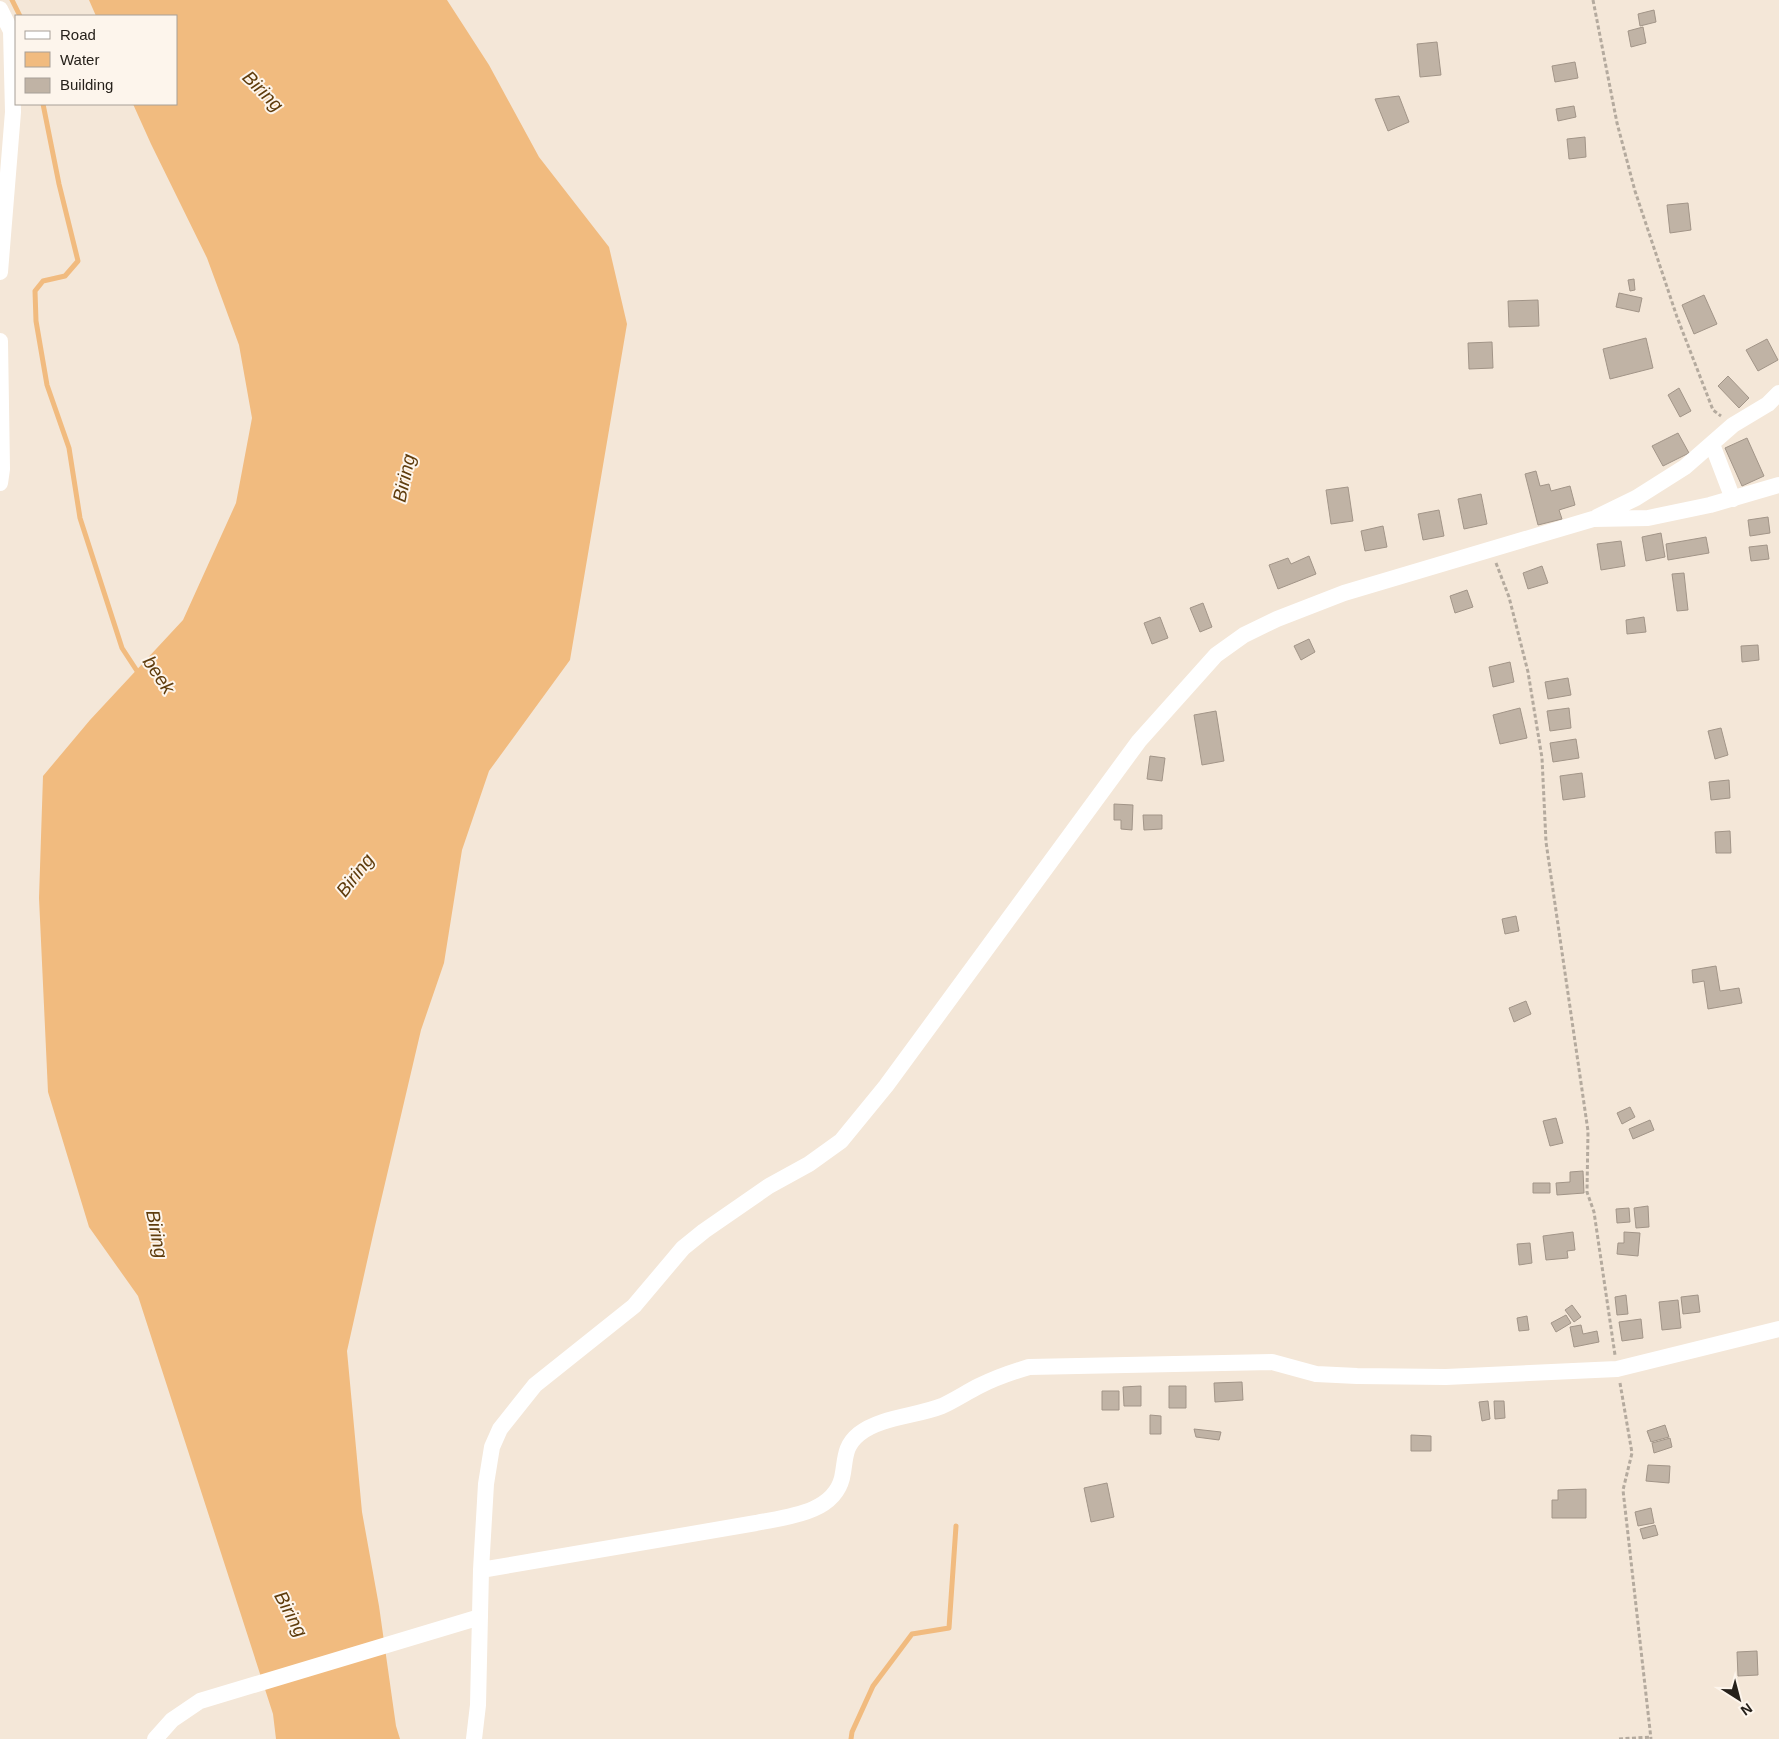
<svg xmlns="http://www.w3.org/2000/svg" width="1779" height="1739" font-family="Helvetica,sans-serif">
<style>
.water{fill:#f1bb7f}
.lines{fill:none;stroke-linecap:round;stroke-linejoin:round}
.stream{stroke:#f1bb7f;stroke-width:5}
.building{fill:#c0b3a5;stroke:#a29588}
.path{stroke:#b4aa9e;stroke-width:3;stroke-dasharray:4 2.5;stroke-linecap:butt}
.street{stroke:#fff;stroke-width:16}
.labels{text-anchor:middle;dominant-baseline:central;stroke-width:4;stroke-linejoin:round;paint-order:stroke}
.water-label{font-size:19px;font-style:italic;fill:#5f3c0c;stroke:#fdf5ec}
</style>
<rect width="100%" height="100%" fill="#f4e7d8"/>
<path class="water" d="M 89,0 L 447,0 L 489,65 L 539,157 L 609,247 L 627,324 L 570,660 L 489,771 L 462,850 L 444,963 L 421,1030 L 375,1226 L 347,1351 L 362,1512 L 379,1606 L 396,1726 L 400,1739 L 276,1739 L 273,1714 L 138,1296 L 89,1227 L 48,1092 L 39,898 L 43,776 L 90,720 L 183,620 L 236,503 L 252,418 L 239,345 L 207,258 L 151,144 L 133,104 L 176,104 L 176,16 L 96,16 Z"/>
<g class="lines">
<path class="stream" d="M 12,0 L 20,16
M 43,104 L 59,184 L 78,261 L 65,276 L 43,281 L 35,291 L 36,321 L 47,385 L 69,448 L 80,518 L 122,648 L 139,674
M 851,1739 L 852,1732 L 873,1686 L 912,1634 L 949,1628 L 956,1526"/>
</g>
<path class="building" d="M 1654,10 L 1656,22 L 1640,26 L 1638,14 Z
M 1643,27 L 1646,43 L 1631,47 L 1628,31 Z
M 1437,42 L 1441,75 L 1420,77 L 1417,44 Z
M 1575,62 L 1578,78 L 1555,82 L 1552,66 Z
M 1399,96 L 1409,122 L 1388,131 L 1375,99 Z
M 1574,106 L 1576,117 L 1558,121 L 1556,109 Z
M 1585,137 L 1586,157 L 1569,159 L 1567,139 Z
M 1688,203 L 1691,230 L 1670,233 L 1667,205 Z
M 1634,279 L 1635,290 L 1630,291 L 1628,280 Z
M 1619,293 L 1642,298 L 1639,312 L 1616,307 Z
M 1704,295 L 1717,324 L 1694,334 L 1682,305 Z
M 1538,300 L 1539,326 L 1509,327 L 1508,301 Z
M 1646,338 L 1653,368 L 1610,379 L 1603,349 Z
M 1767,339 L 1778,360 L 1758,371 L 1746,350 Z
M 1492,342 L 1493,368 L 1469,369 L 1468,343 Z
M 1728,376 L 1749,398 L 1739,408 L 1718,386 Z
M 1679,388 L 1691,411 L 1680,417 L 1668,395 Z
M 1678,433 L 1689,453 L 1663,466 L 1652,446 Z
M 1747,438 L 1764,476 L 1742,486 L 1725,448 Z
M 1536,471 L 1540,486 L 1549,484 L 1551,491 L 1570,486 L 1575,505 L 1559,510 L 1562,519 L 1538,525 L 1525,474 Z
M 1348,487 L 1353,521 L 1331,524 L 1326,490 Z
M 1481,494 L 1487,524 L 1464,529 L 1458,499 Z
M 1439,510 L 1444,536 L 1423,540 L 1418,514 Z
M 1768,517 L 1770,533 L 1750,536 L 1748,520 Z
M 1383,526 L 1387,547 L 1365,551 L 1361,531 Z
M 1661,533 L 1665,557 L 1646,561 L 1642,537 Z
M 1706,537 L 1709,553 L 1668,560 L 1666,544 Z
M 1621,541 L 1625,566 L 1601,570 L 1597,544 Z
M 1767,545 L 1769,559 L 1751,561 L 1749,547 Z
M 1309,556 L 1316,574 L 1278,589 L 1269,565 L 1288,558 L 1291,564 Z
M 1542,566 L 1548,583 L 1528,589 L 1523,573 Z
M 1684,573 L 1688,610 L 1677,611 L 1672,574 Z
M 1467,590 L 1473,607 L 1455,613 L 1450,596 Z
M 1203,603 L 1212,627 L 1200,632 L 1190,608 Z
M 1160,617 L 1168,638 L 1152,644 L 1144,623 Z
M 1644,617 L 1646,632 L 1627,634 L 1626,620 Z
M 1309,639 L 1315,652 L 1301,660 L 1294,646 Z
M 1758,645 L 1759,660 L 1742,662 L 1741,646 Z
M 1510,662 L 1514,682 L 1493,687 L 1489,667 Z
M 1568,678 L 1571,695 L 1548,699 L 1545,682 Z
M 1520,708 L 1527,738 L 1500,744 L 1493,715 Z
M 1569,708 L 1571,728 L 1550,731 L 1547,711 Z
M 1216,711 L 1224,761 L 1202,765 L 1194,715 Z
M 1721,728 L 1728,755 L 1715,759 L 1708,731 Z
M 1576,739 L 1579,758 L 1553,762 L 1550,743 Z
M 1150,756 L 1165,758 L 1162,781 L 1147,779 Z
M 1582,773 L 1585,797 L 1563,800 L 1560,776 Z
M 1729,780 L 1730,798 L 1711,800 L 1709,782 Z
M 1114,804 L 1133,805 L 1132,830 L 1121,829 L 1121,820 L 1114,820 Z
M 1143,815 L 1162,815 L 1162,829 L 1144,830 Z
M 1730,831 L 1731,853 L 1716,853 L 1715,832 Z
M 1516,916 L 1519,931 L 1505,934 L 1502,919 Z
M 1716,966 L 1720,991 L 1739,988 L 1742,1003 L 1708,1009 L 1704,981 L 1693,983 L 1692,970 Z
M 1526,1001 L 1531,1014 L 1514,1022 L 1509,1008 Z
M 1630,1107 L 1635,1117 L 1622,1124 L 1617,1113 Z
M 1556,1118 L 1563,1143 L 1550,1146 L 1543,1121 Z
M 1650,1120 L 1654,1130 L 1633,1139 L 1629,1129 Z
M 1583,1171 L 1584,1193 L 1557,1195 L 1556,1183 L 1570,1182 L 1570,1172 Z
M 1533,1183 L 1550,1183 L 1550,1193 L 1533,1193 Z
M 1648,1206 L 1649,1227 L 1636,1228 L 1634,1208 Z
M 1629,1208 L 1630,1222 L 1617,1223 L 1616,1209 Z
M 1573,1232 L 1575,1250 L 1567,1251 L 1568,1258 L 1546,1260 L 1543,1236 Z
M 1624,1232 L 1640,1233 L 1638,1256 L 1617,1254 L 1618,1243 L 1624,1243 Z
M 1530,1243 L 1532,1263 L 1519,1265 L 1517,1244 Z
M 1626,1295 L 1628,1314 L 1617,1315 L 1615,1297 Z
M 1698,1295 L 1700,1312 L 1683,1314 L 1681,1297 Z
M 1678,1300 L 1681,1328 L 1662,1330 L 1659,1302 Z
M 1572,1305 L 1581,1317 L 1574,1322 L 1565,1310 Z
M 1566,1315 L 1571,1323 L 1556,1332 L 1551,1323 Z
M 1527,1316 L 1529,1330 L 1519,1331 L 1517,1318 Z
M 1641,1319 L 1643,1338 L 1622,1341 L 1619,1322 Z
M 1581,1325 L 1583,1334 L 1597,1331 L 1599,1342 L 1574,1347 L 1570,1327 Z
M 1242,1382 L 1243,1400 L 1215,1402 L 1214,1383 Z
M 1141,1386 L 1141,1406 L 1124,1406 L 1123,1387 Z
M 1169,1386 L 1186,1386 L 1186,1408 L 1169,1408 Z
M 1102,1391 L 1119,1391 L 1119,1410 L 1102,1410 Z
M 1488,1401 L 1490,1419 L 1482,1421 L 1479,1402 Z
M 1494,1401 L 1504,1401 L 1505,1418 L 1495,1419 Z
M 1150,1415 L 1161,1416 L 1161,1434 L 1150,1434 Z
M 1665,1425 L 1669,1437 L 1651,1442 L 1647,1431 Z
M 1194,1429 L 1221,1432 L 1219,1440 L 1196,1437 Z
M 1411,1435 L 1431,1436 L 1431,1451 L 1411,1451 Z
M 1670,1438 L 1672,1447 L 1654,1453 L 1652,1443 Z
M 1648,1465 L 1670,1466 L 1669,1483 L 1646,1481 Z
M 1107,1483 L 1114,1517 L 1091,1522 L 1084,1488 Z
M 1586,1489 L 1586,1518 L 1552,1518 L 1552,1500 L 1558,1500 L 1558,1490 Z
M 1651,1508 L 1654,1523 L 1638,1526 L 1635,1512 Z
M 1655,1525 L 1658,1535 L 1643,1539 L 1640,1529 Z
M 1757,1651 L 1758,1675 L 1738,1676 L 1737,1652 Z"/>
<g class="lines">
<path class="path" d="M 1593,0 L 1617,123 L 1635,191 L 1677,317 L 1713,410 L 1721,416
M 1496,563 L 1509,597 L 1528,672 L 1542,758 L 1546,842 L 1588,1131 L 1587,1192 L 1594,1212 L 1615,1355
M 1620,1383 L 1632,1453 L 1623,1490 L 1651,1739
M 1619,1739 L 1651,1737"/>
<path class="street" d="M 0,9 L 11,31 L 13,112 L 0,272
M 0,341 L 2,469 L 0,483
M 1712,444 L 1733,499
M 1597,517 L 1636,498 L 1685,467 L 1733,425 L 1768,404 L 1779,393
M 481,1570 L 756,1523 C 785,1517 833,1514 842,1478 C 846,1460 843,1447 859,1434 C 880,1417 917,1416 942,1406 C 955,1400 967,1392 979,1386 C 995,1378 1012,1372 1029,1367 L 1272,1362 L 1316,1374 L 1357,1376 L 1446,1377 L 1617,1369 L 1779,1329
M 155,1739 L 172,1720 L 200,1701 L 480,1617
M 474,1739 L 478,1705 L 481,1570 L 486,1484 L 492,1447 L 500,1429 L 535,1385 L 634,1306 L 683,1248 L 704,1231 L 769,1186 L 809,1164 L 841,1141 L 886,1086 L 1139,741 L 1216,655 L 1244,635 L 1277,619 L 1344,593 L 1593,519 L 1648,518 L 1710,505 L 1779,485"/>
</g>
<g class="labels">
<g class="water-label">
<text transform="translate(263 91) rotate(45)">Biring</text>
<text transform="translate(404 478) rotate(-78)">Biring</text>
<text transform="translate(159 675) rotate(56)">beek</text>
<text transform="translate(355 875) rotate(-52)">Biring</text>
<text transform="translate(157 1234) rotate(79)">Biring</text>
<text transform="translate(291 1614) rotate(62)">Biring</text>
</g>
</g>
<rect x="15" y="15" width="162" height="90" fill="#fdf5ec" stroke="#a7a098"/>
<rect x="25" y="31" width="25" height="8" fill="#ffffff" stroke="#a7a098"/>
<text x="60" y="40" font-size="15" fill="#26211b">Road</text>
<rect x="25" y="52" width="25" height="15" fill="#f1bb7f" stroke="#a7a098"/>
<text x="60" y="65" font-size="15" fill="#26211b">Water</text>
<rect x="25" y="78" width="25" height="15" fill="#c0b3a5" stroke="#a7a098"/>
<text x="60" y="90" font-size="15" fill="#26211b">Building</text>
<g transform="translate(1739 1699) rotate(144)" stroke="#fdf5ec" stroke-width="4" paint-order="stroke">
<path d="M0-4L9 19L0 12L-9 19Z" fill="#26211b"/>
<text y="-8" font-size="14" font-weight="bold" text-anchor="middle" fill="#26211b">N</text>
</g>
</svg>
